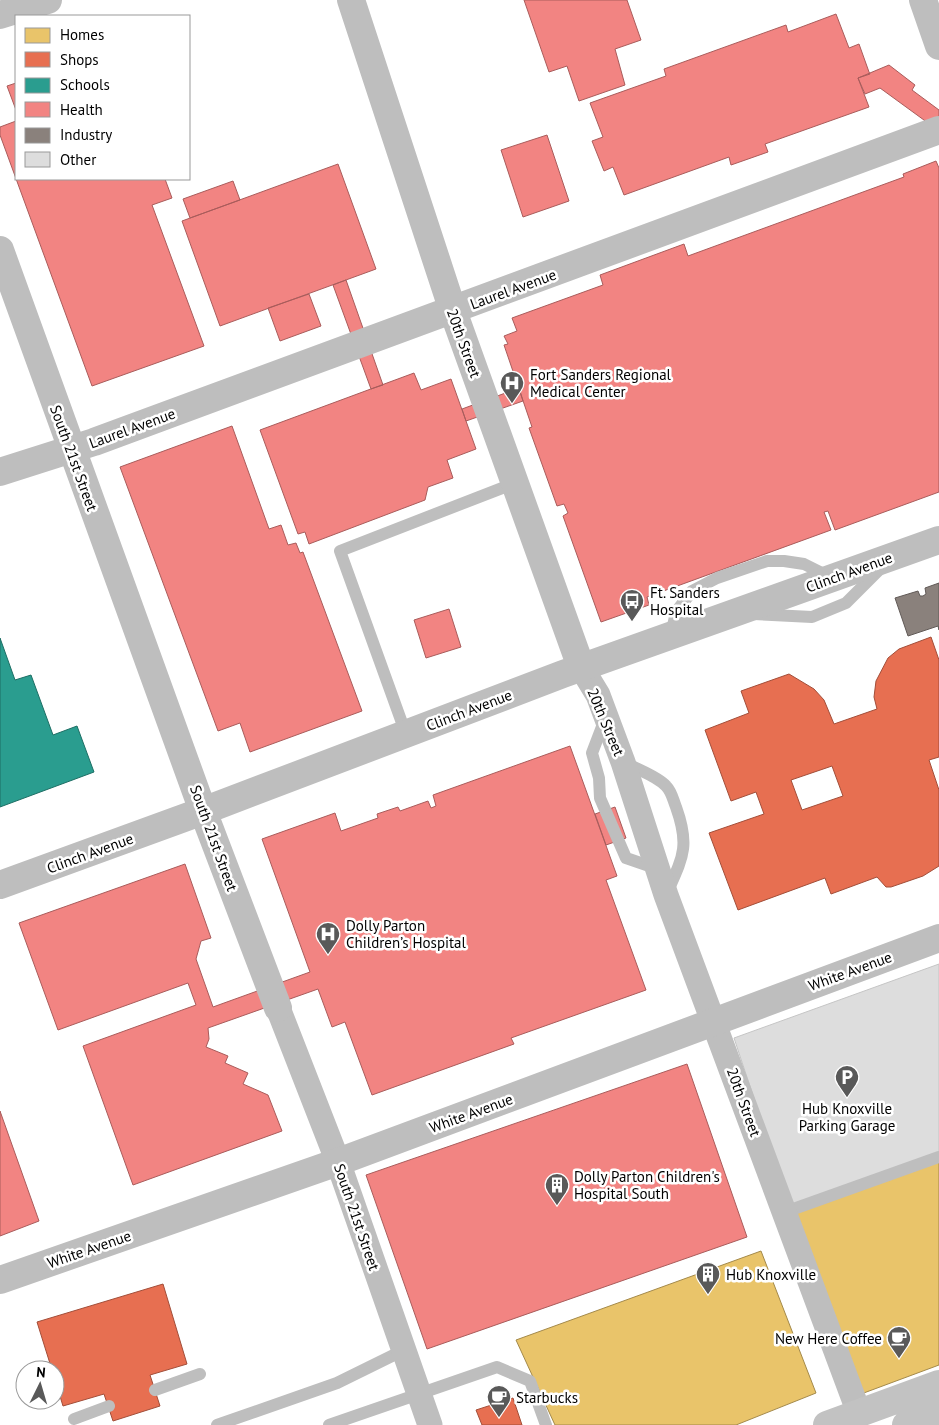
<svg xmlns="http://www.w3.org/2000/svg" width="939" height="1425" font-family="'PT Sans',sans-serif">
<style>
.homes{fill:#e9c46a;stroke:#a3894a}
.shops{fill:#e76f51;stroke:#a24e39;fill-rule:evenodd}
.schools{fill:#2a9d8f;stroke:#1d6e64}
.health{fill:#f28482;stroke:#a95c5b}
.industry{fill:#8a817c;stroke:#615a57}
.building{fill:#ddd;stroke:#c5c5c5}
.lines{fill:none;stroke-linecap:round;stroke-linejoin:round}
.service{stroke:#bebebe;stroke-width:12}
.minor{stroke:#bebebe;stroke-width:25}
.tertiary{stroke:#bebebe;stroke-width:28}
.secondary{stroke:#c2c2c2;stroke-width:28}
.labels{text-anchor:middle;dominant-baseline:central;stroke-width:5;stroke-linejoin:round;paint-order:stroke}
.street-label{font-size:15px;fill:#000;stroke:#fff}
.poi-label{font-size:15px;fill:#000;stroke:#fff;text-anchor:start}
</style>
<rect width="100%" height="100%" fill="#fff"/>
<path class="homes" d="M 939,1162 L 939,1365 L 853,1397 L 785,1212 Z
M 761,1251 L 816,1393 L 736,1425 L 555,1425 L 516,1340 Z"/>
<path class="shops" d="M 931,637 L 939,660 L 939,757 L 929,760 L 939,790 L 939,866 L 923,876 L 891,887 L 886,887 L 877,877 L 831,894 L 825,878 L 738,910 L 709,833 L 764,814 L 756,792 L 731,801 L 705,730 L 749,713 L 741,691 L 789,674 L 814,689 L 824,700 L 834,724 L 877,709 L 874,697 L 876,681 L 888,658 L 899,649 ZM 832,766 L 843,796 L 802,810 L 791,780 Z
M 163,1284 L 187,1364 L 150,1375 L 160,1406 L 113,1421 L 104,1394 L 63,1406 L 55,1380 L 55,1370 L 52,1370 L 37,1322 Z
M 513,1398 L 522,1425 L 482,1425 L 476,1410 Z"/>
<path class="schools" d="M 0,638 L 15,680 L 31,675 L 53,735 L 77,726 L 94,772 L 0,807 Z"/>
<path class="health" d="M 524,0 L 627,0 L 641,40 L 615,49 L 625,85 L 579,101 L 567,66 L 549,72 Z
M 836,14 L 849,48 L 859,44 L 869,72 L 870,74 L 858,78 L 869,107 L 765,144 L 768,152 L 731,165 L 729,157 L 624,195 L 613,167 L 604,171 L 592,141 L 603,137 L 590,103 L 666,76 L 664,69 L 786,25 L 788,32 Z
M 889,65 L 915,85 L 912,90 L 939,110 L 939,131 L 880,88 L 865,94 L 858,78 Z
M 16,83 L 16,110 L 7,86 Z
M 16,121 L 16,179 L 165,179 L 172,198 L 152,205 L 204,346 L 92,386 L 0,135 L 0,127 Z
M 547,135 L 569,201 L 523,217 L 501,150 Z
M 936,161 L 939,168 L 939,492 L 835,530 L 828,511 L 824,512 L 831,530 L 647,597 L 649,605 L 601,622 L 563,516 L 568,513 L 564,504 L 557,506 L 529,428 L 532,427 L 504,345 L 508,344 L 504,336 L 517,331 L 512,318 L 603,285 L 600,275 L 684,244 L 688,256 L 904,177 L 903,174 Z
M 338,164 L 376,269 L 220,326 L 182,221 Z
M 233,181 L 240,200 L 190,218 L 183,199 Z
M 346,280 L 383,385 L 371,389 L 333,285 Z
M 309,294 L 321,326 L 280,341 L 268,308 Z
M 414,373 L 421,390 L 451,379 L 476,449 L 447,460 L 453,478 L 428,487 L 425,500 L 309,544 L 305,532 L 298,534 L 260,430 Z
M 519,388 L 523,401 L 466,421 L 462,409 Z
M 232,426 L 269,529 L 281,525 L 288,545 L 296,543 L 300,553 L 303,552 L 362,711 L 250,752 L 240,723 L 218,731 L 120,467 Z
M 449,609 L 461,647 L 426,658 L 414,620 Z
M 570,746 L 617,876 L 606,880 L 646,990 L 511,1038 L 514,1044 L 372,1095 L 345,1022 L 332,1027 L 318,989 L 208,1028 L 209,1039 L 206,1047 L 228,1056 L 225,1063 L 248,1073 L 243,1084 L 268,1095 L 282,1131 L 133,1185 L 83,1046 L 196,1005 L 188,983 L 58,1030 L 19,923 L 185,864 L 211,938 L 201,941 L 196,959 L 213,1007 L 310,972 L 262,839 L 335,813 L 341,831 L 378,818 L 377,814 L 398,807 L 400,811 L 428,801 L 431,808 L 436,806 L 433,795 Z
M 615,807 L 626,838 L 606,845 L 595,814 Z
M 687,1064 L 747,1237 L 427,1349 L 366,1175 Z
M 0,1111 L 39,1221 L 0,1236 Z"/>
<path class="industry" d="M 939,583 L 939,630 L 938,626 L 908,636 L 895,598 L 918,591 L 920,596 L 923,596 L 926,594 L 925,588 Z"/>
<path class="building" d="M 939,964 L 939,1159 L 791,1210 L 734,1038 Z"/>
<g class="lines">
<path class="service" d="M 754,614 L 812,617 L 846,603 L 881,568
M 671,635 L 676,612 L 692,591 L 717,578 L 767,561 L 784,561 L 804,564 L 830,577
M 605,719 L 592,753 L 599,778 L 600,798 L 626,858 L 658,869
M 406,734 L 340,551 L 515,483
M 626,763 C 638,770 657,776 666,786 C 672,792 673,800 676,807 C 690,846 683,857 667,893
M 785,1212 L 939,1157
M 155,1390 L 200,1374
M 74,1419 L 109,1406
M 217,1425 L 337,1383 L 404,1350
M 329,1425 L 497,1367 L 530,1381 L 546,1425"/>
<path class="minor" d="M 581,667 L 598,695 L 623,762 L 666,895 L 859,1413
M 278,1008 L 338,1162 L 430,1425"/>
<path class="tertiary" d="M 351,0 L 453,311 L 581,667
M 923,0 L 939,46
M 0,15 L 48,0
M 0,250 L 203,811 L 278,1008
M 0,472 L 94,442 L 939,130
M 0,885 L 203,811 L 563,674 L 939,540
M 0,1280 L 338,1162 L 939,938"/>
<path class="secondary" d="M 827,1425 L 939,1384
M 906,1425 L 939,1413"/>
</g>
<defs>
<g id="hospital-pin" transform="scale(1.25)"><path d="M0 17L-7.5 6A9.5 9.5 0 1 1 7.5 6Z" fill="#595959" stroke="#fff"/><path d="M-5-5h3v3.5h4V-5h3V5h-3V1.5h-4V5h-3Z" fill="#fff"/></g>
<g id="bus-pin" transform="scale(1.25)"><path d="M0 17L-7.5 6A9.5 9.5 0 1 1 7.5 6Z" fill="#595959" stroke="#fff"/><path d="M-5-6H5V4H4V6H2V4H-2V6H-4V4H-5ZM-3.5-4V0h7V-4ZM-3.5 1.2v1.5H-2V1.2ZM2 1.2v1.5H3.5V1.2Z" fill="#fff"/></g>
<g id="parking-pin" transform="scale(1.25)"><path d="M0 17L-7.5 6A9.5 9.5 0 1 1 7.5 6Z" fill="#595959" stroke="#fff"/><path d="M-3.5-5.5H1a3.5 3.5 0 0 1 0 7H-1V5.5H-3.5ZM-1-3.4V-.6H.8a1.4 1.4 0 0 0 0-2.8Z" fill="#fff"/></g>
<g id="building-pin" transform="scale(1.25)"><path d="M0 17L-7.5 6A9.5 9.5 0 1 1 7.5 6Z" fill="#595959" stroke="#fff"/><path d="M-4-6H4V6H1V3H-1V6H-4ZM-2.5-4.3h1.7v1.8h-1.7ZM.8-4.3h1.7v1.8H.8ZM-2.5-1h1.7V.8h-1.7ZM.8-1h1.7V.8H.8Z" fill="#fff"/></g>
<g id="cafe-pin" transform="scale(1.25)"><path d="M0 17L-7.5 6A9.5 9.5 0 1 1 7.5 6Z" fill="#595959" stroke="#fff"/><path d="M-5.5-4.5H6V0H3Q3 3.5 0 3.5H-2.5Q-5.5 3.5-5.5 0ZM3-3.2v2h1.7v-2ZM-6 4.5H4V6H-6Z" fill="#fff"/></g>
</defs>
<g fill-rule="evenodd">
<use href="#hospital-pin" x="512" y="383"/>
<use href="#bus-pin" x="632" y="601"/>
<use href="#hospital-pin" x="328" y="934"/>
<use href="#parking-pin" x="847" y="1077"/>
<use href="#building-pin" x="557" y="1185"/>
<use href="#building-pin" x="708" y="1274"/>
<use href="#cafe-pin" x="899" y="1338"/>
<use href="#cafe-pin" x="499" y="1397"/>
</g>
<g class="labels">
<g class="street-label">
<text transform="translate(513 289) rotate(-20)">Laurel Avenue</text>
<text transform="translate(464 343) rotate(70)">20th Street</text>
<text transform="translate(132 428) rotate(-20)">Laurel Avenue</text>
<text transform="translate(74 458) rotate(70)">South 21st Street</text>
<text transform="translate(849 572) rotate(-20)">Clinch Avenue</text>
<text transform="translate(469 710) rotate(-21)">Clinch Avenue</text>
<text transform="translate(606 722) rotate(67)">20th Street</text>
<text transform="translate(214 838) rotate(70)">South 21st Street</text>
<text transform="translate(90 853) rotate(-20)">Clinch Avenue</text>
<text transform="translate(850 971) rotate(-20)">White Avenue</text>
<text transform="translate(744 1102) rotate(70)">20th Street</text>
<text transform="translate(471 1113) rotate(-20)">White Avenue</text>
<text transform="translate(357 1217) rotate(71)">South 21st Street</text>
<text transform="translate(89 1249) rotate(-19)">White Avenue</text>
</g>
<g class="poi-label">
<text x="530" y="374">Fort Sanders Regional<tspan x="530" dy="17">Medical Center</tspan></text>
<text x="650" y="592">Ft. Sanders<tspan x="650" dy="17">Hospital</tspan></text>
<text x="346" y="925">Dolly Parton<tspan x="346" dy="17">Children’s Hospital</tspan></text>
<text x="847" y="1108" text-anchor="middle">Hub Knoxville<tspan x="847" dy="17">Parking Garage</tspan></text>
<text x="574" y="1176">Dolly Parton Children's<tspan x="574" dy="17">Hospital South</tspan></text>
<text x="726" y="1274">Hub Knoxville</text>
<text x="882" y="1338" text-anchor="end">New Here Coffee</text>
<text x="516" y="1397">Starbucks</text>
</g>
</g>
<rect x="15" y="15" width="175" height="165" fill="#ffffff" stroke="#999999"/>
<rect x="25" y="28" width="25" height="15" fill="#e9c46a" stroke="#999999"/>
<text x="60" y="40" font-size="15" fill="#000000">Homes</text>
<rect x="25" y="52" width="25" height="15" fill="#e76f51" stroke="#999999"/>
<text x="60" y="65" font-size="15" fill="#000000">Shops</text>
<rect x="25" y="78" width="25" height="15" fill="#2a9d8f" stroke="#999999"/>
<text x="60" y="90" font-size="15" fill="#000000">Schools</text>
<rect x="25" y="102" width="25" height="15" fill="#f28482" stroke="#999999"/>
<text x="60" y="115" font-size="15" fill="#000000">Health</text>
<rect x="25" y="128" width="25" height="15" fill="#8a817c" stroke="#999999"/>
<text x="60" y="140" font-size="15" fill="#000000">Industry</text>
<rect x="25" y="152" width="25" height="15" fill="#dddddd" stroke="#999999"/>
<text x="60" y="165" font-size="15" fill="#000000">Other</text>
<g transform="translate(40 1385) rotate(5)"><circle r="24" fill="#ffffff" stroke="#999999"/>
<path d="M0-4L9 19L0 12L-9 19Z" fill="#595959"/>
<text y="-8" font-size="14" font-weight="bold" text-anchor="middle" fill="#000000">N</text>
</g>
</svg>
